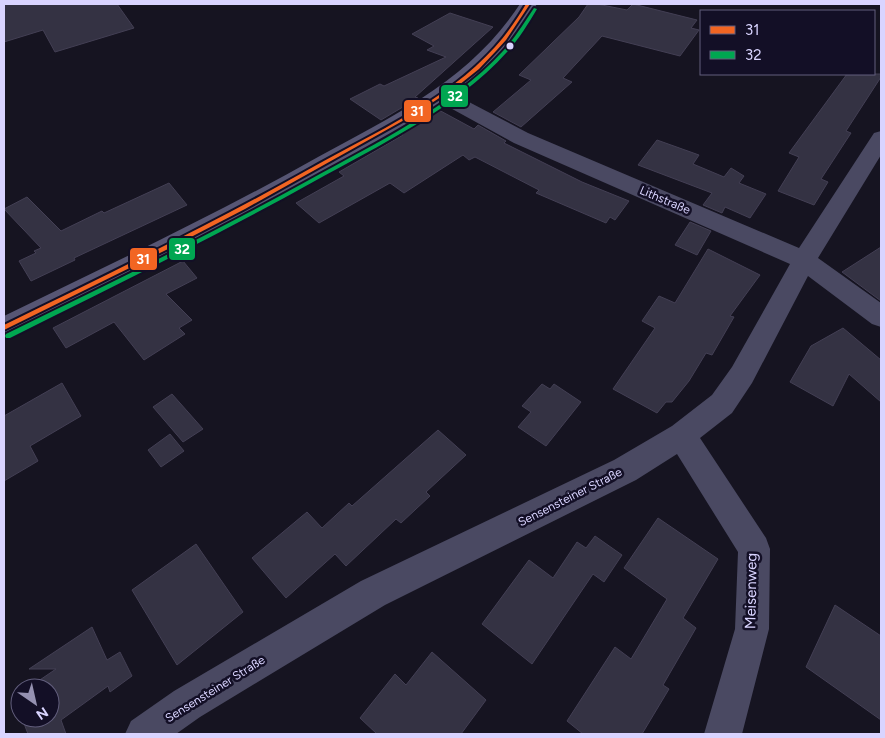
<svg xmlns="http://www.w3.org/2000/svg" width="885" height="738" font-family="Figtree,sans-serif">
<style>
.building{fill:#343243;stroke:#433f54}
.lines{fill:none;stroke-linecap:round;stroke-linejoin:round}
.minor{fill:#4a4962;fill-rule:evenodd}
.secondary{fill:#575674;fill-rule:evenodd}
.bus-1-casing{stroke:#130f26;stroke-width:4}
.bus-2-casing{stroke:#130f26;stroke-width:4}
.bus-1{fill:#f26522;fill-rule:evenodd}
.bus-2{fill:#00a651;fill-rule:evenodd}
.bus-dot{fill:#d9d4ff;stroke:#130f26;stroke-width:2}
.labels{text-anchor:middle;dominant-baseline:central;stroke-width:5;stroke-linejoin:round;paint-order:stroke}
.street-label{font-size:12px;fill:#d9d4ff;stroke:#130f26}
.near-street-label{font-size:15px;fill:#d9d4ff;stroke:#130f26}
.line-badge{stroke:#130f26;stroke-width:2}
.badge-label{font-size:14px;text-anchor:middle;font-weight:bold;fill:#fff}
</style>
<rect width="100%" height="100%" fill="#161421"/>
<path class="building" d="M 4,4 L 117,4 L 134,28 L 55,52 L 43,30 L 4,42 Z
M 588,4 L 597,4 L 627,10 L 633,4 L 697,20 L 691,28 L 699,30 L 680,56 L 602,36 L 563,78 L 572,82 L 521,127 L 493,112 L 531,80 L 519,75 L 579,17 Z
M 450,13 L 493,27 L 415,97 L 418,98 L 381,120 L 350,99 L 380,84 L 384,86 L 446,57 L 427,50 L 434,46 L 412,34 Z
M 847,74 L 881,74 L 881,77 L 846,131 L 851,133 L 821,179 L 828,182 L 814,205 L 778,191 L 799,157 L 789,153 Z
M 437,109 L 474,129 L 478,125 L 506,141 L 504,143 L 582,182 L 629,201 L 615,220 L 610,217 L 606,223 L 536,193 L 539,190 L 475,157 L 469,160 L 463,155 L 404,193 L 390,183 L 319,223 L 296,203 L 344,176 L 339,172 L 403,135 L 399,132 Z
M 657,140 L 699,155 L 693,164 L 724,177 L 731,168 L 744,176 L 739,183 L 766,194 L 750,218 L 725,207 L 722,213 L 703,205 L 712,193 L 638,165 Z
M 169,183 L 187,205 L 74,258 L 75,260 L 31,281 L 19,261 L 36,253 L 34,251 L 41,248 L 4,209 L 27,197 L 61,231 L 102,211 L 104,213 Z
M 690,222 L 711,231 L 697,255 L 675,245 Z
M 881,247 L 881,301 L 842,272 Z
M 708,249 L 760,275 L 730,316 L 734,317 L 712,355 L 706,353 L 689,381 L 672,402 L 666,402 L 657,413 L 613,389 L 655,328 L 642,321 L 659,296 L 675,303 Z
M 183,261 L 197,278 L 166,294 L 192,320 L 179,328 L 185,334 L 144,360 L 114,322 L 66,348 L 53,328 Z
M 843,328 L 881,360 L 881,402 L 849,374 L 833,406 L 790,382 L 811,346 Z
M 62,383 L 81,416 L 30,446 L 38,461 L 4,481 L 4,416 Z
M 542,384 L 550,389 L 554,384 L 581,402 L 546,446 L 518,427 L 531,412 L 522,406 Z
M 172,394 L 203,429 L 183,442 L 153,407 Z
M 438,430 L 466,455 L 426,492 L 430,496 L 401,523 L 396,519 L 346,566 L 335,554 L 286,598 L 252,558 L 307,512 L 322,528 L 349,503 L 352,506 Z
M 170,434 L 184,451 L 161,467 L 148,450 Z
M 658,518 L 718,559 L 683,618 L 696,628 L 663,685 L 669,689 L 642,734 L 583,734 L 567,721 L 615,647 L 631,659 L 667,599 L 624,568 Z
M 595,536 L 622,555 L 604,582 L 593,574 L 532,664 L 482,624 L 529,560 L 553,578 L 577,542 L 586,548 Z
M 196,544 L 243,612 L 177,665 L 132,590 Z
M 835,605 L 881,636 L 881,720 L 806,667 Z
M 92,627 L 107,660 L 120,652 L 132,676 L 110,692 L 108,686 L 61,720 L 66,734 L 28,734 L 22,718 L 50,718 L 50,688 L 28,688 L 56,669 L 29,669 Z
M 432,652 L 486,700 L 461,734 L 377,734 L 360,718 L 395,674 L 406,685 Z"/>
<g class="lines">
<path class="minor" d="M 441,89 L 448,91 L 528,133 L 799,248 L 874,133 L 881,131 L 881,155 L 818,258 L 881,303 L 881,327 L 872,324 L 808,276 L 752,383 L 732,413 L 700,438 L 766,538 L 770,549 L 769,629 L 742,734 L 704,734 L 735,629 L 738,552 L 677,454 L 636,480 L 385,605 L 200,717 L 176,734 L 125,734 L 131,721 L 174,691 L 361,581 L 614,460 L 672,426 L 712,395 L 732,367 L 790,264 L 514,143 L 434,99 L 431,95 L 434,91 Z"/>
<path class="secondary" d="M 520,4 L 537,4 C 520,30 503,54 480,74 C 439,110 389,135 342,162 C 235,224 124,279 13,335 L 4,338 L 4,316 C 109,265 215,215 318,157 C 395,115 470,80 520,4 Z"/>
<g class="bus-1-casing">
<path id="bus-1" d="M 526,4 L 530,4 L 506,40 L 496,51 L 479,69 L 459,85 L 415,114 L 245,209 L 166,250 L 4,330 L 4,325 C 108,274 212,224 313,167 C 376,132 446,101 495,47 C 507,34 517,19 526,4 Z"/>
</g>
<g class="bus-2-casing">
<path id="bus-2" d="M 534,8 L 537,9 C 528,24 519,39 507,52 C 456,109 378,146 313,182 C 214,237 112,287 10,338 L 6,338 L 5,336 L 6,334 C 108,284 210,235 309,180 C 374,144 452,107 503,51 C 515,38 524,23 534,8 Z"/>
</g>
<use href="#bus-1" class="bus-1"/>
<use href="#bus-2" class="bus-2"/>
</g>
<circle class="bus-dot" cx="510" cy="46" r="4.5"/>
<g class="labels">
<g class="street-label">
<text transform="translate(665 200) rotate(23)">Lithstraße</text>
<text transform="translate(570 497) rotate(-27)">Sensensteiner Straße</text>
<text transform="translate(215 689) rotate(-32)">Sensensteiner Straße</text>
</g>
<g class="near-street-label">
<text transform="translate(751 591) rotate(-89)">Meisenweg</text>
</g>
</g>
<g class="line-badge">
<rect x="440" y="84" width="29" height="24" rx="5" fill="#00a651"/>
<rect x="403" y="99" width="29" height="24" rx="5" fill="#f26522"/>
<rect x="168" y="237" width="28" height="24" rx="5" fill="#00a651"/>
<rect x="129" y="247" width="29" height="24" rx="5" fill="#f26522"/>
</g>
<g class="badge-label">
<text x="455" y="101">32</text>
<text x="417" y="116">31</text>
<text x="182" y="254">32</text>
<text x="143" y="264">31</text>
</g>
<rect width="885" height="738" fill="none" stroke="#d9d4ff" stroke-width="10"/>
<rect x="700" y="10" width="175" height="65" fill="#130f26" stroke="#625e7d"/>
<rect x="710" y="26" width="25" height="8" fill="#f26522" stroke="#625e7d"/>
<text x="745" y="35" font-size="15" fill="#d9d4ff">31</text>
<rect x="710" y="51" width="25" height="8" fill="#00a651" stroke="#625e7d"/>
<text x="745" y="60" font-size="15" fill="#d9d4ff">32</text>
<g transform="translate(35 703) rotate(146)"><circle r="24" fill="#130f26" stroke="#625e7d"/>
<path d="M0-4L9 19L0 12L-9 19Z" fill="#9591b1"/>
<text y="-8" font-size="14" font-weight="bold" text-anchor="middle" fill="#d9d4ff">N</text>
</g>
</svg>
